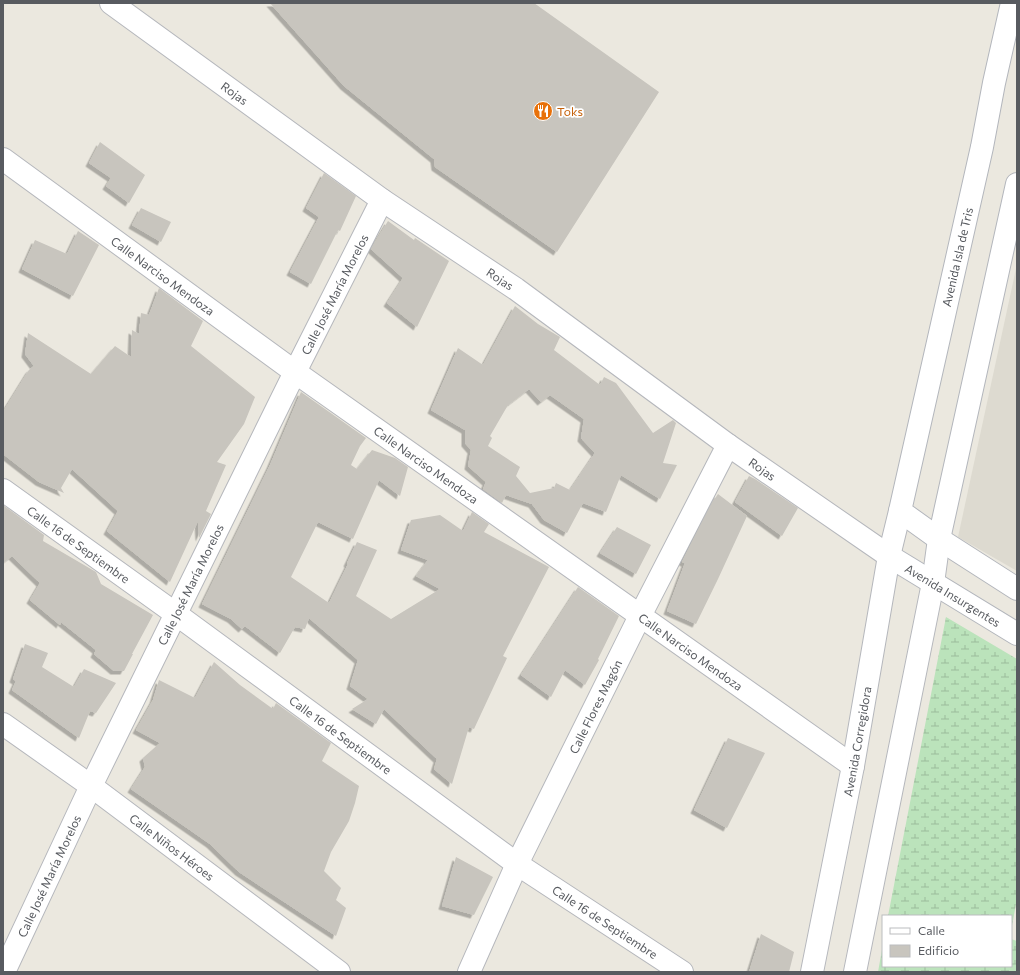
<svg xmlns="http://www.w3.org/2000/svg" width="1020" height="975" font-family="Commissioner,sans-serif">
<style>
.education{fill:#dddad0}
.wetland{fill:url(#wetland-marsh)}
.building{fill:#c8c5be;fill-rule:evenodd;filter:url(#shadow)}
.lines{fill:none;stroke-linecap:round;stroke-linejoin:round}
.minor-casing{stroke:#b5b7bc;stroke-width:24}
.tertiary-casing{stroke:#b5b7bc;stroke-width:24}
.secondary-casing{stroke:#b3b6bc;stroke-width:24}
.minor{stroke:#fff;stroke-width:22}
.tertiary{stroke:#fff;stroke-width:22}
.secondary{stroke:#fff;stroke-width:22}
.labels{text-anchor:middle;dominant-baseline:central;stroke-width:3.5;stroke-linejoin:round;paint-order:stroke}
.street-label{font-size:12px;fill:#585b60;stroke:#fff}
.food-label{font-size:12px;fill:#c56008;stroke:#fff;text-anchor:start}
</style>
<defs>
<pattern id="wetland-marsh" width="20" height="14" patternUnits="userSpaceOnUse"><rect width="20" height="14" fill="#bbe3bb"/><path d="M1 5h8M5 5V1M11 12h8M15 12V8" fill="none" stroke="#9bbb9b"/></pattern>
<filter id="shadow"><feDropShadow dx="-3.5" dy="3.5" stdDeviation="0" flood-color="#0004"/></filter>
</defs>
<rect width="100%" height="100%" fill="#ebe8df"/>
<path class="education" d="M 1017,264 L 1017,571 L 958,537 Z"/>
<path class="wetland" d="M 946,617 L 1017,659 L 1017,899 L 1011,931 L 1011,916 L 888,916 Z
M 1011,939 L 1017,941 L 1017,972 L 878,972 L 883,944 L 883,966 L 1011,966 Z"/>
<path class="building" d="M 270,3 L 534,3 L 659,92 L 557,252 L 435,167 L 434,159 L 344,86 Z
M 100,142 L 145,175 L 129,203 L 106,186 L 111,178 L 89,163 Z
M 324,173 L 356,196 L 340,231 L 338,230 L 311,284 L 290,272 L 319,217 L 306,208 Z
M 141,208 L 171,222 L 161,242 L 132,225 Z
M 388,221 L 414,240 L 415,238 L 449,261 L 417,327 L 387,303 L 403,278 L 371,249 Z
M 78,231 L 99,245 L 73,296 L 22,269 L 35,240 L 67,254 Z
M 159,288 L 203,321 L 191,346 L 255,397 L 244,424 L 217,462 L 226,465 L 206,511 L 211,514 L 199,538 L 198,521 L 170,582 L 107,531 L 118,511 L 72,469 L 61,488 L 64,493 L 39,482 L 3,454 L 3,412 L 29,370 L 34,366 L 25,354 L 28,333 L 91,374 L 115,346 L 131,357 L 132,330 L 139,334 L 141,313 L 149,315 Z
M 515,306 L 538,324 L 560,337 L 554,350 L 600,385 L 604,377 L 616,383 L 653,433 L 673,420 L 676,423 L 663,463 L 677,465 L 660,499 L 621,475 L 606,512 L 583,503 L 567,533 L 544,520 L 532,504 L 506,495 L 502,503 L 483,489 L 486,482 L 468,466 L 471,450 L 465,443 L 465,430 L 431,410 L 458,348 L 483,365 ZM 529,389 L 541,402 L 550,395 L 584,419 L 581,438 L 595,453 L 570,490 L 556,483 L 554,488 L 530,493 L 516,476 L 520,467 L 488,446 L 492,438 L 490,436 L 508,405 Z
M 301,392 L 366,438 L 360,446 L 351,465 L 357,469 L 372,450 L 395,458 L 408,467 L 400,496 L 379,480 L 353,539 L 318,522 L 291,577 L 329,603 L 348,564 L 347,563 L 357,542 L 377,550 L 356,596 L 391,619 L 440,589 L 416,576 L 428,560 L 401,550 L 411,520 L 440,515 L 463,531 L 472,512 L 489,524 L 484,532 L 549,567 L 503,656 L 507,658 L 474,729 L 469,727 L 452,784 L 434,769 L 437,759 L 384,709 L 376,724 L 352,709 L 368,699 L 350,686 L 358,660 L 309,618 L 305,629 L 295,627 L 280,653 L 245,626 L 242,629 L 231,619 L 202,604 L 270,465 Z
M 749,476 L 755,479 L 798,508 L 782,536 L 735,502 Z
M 718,494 L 747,516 L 718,579 L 696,624 L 667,611 L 685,563 L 682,562 L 710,506 Z
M 3,505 L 44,535 L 43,541 L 96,572 L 101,584 L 153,615 L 132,654 L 133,654 L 124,671 L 114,671 L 94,654 L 96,650 L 61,622 L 60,625 L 30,600 L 40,583 L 12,556 L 3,563 Z
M 617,527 L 651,545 L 636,574 L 600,553 Z
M 578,587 L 619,616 L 598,659 L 599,660 L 585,685 L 565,670 L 551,697 L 521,675 Z
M 25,644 L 48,653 L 42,667 L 74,687 L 84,669 L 116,683 L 96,713 L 90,711 L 79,738 L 12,690 L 16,681 L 13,679 Z
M 214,662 L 240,685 L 273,709 L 276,703 L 331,743 L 322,761 L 359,786 L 355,803 L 349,821 L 331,852 L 324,871 L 341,888 L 336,900 L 346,908 L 336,936 L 239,872 L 210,844 L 131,789 L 145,767 L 143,758 L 160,743 L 136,730 L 153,700 L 159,680 L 195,698 Z
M 728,738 L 765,753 L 727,828 L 694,810 Z
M 456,857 L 493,877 L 474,915 L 442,906 Z
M 761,934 L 794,952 L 789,972 L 749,972 Z"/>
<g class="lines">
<g class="minor-casing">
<g id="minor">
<path id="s1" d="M 111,3 L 382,200 L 516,289 L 728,445 L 889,556"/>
<path id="s2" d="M 3,159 L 295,372 L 853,766"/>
<path id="s3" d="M 3,490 L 176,614 L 517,864 L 682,972"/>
<path id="s4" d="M 3,724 L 91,786 L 339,972"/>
<path id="s5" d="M 4,972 L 91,786 L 295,372 L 382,200"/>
<path id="s6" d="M 469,972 L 517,864 L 640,616 L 728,445"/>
</g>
</g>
<g class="tertiary-casing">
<g id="tertiary">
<path id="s7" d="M 812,972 L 853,766 L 889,556 L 900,511"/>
<path d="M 855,972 L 933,583 L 939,539"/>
</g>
</g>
<g class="secondary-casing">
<g id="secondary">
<path d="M 1012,3 L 994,83 L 982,147 L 900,511 L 939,539 L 1017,589"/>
<path d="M 939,539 L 1017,184"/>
<path id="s8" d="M 889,556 L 1017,634"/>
</g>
</g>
<use href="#minor" class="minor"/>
<use href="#tertiary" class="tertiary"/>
<use href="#secondary" class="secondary"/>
</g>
<defs>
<g id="restaurant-disc" transform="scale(1)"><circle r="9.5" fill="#e8710a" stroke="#fff"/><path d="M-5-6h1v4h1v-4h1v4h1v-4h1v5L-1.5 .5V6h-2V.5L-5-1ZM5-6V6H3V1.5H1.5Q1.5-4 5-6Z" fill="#fff"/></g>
</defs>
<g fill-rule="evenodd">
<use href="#restaurant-disc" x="543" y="111"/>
</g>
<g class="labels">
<g class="street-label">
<text stroke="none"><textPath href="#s1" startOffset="153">Rojas</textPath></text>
<text transform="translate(957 257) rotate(-77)">Avenida Isla de Tris</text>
<text stroke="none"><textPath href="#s2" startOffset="198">Calle Narciso Mendoza</textPath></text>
<text stroke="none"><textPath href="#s1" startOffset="477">Rojas</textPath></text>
<text stroke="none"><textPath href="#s5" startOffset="754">Calle José María Morelos</textPath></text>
<text stroke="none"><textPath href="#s2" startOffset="522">Calle Narciso Mendoza</textPath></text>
<text stroke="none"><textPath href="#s1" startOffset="801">Rojas</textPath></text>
<text stroke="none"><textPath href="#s3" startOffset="93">Calle 16 de Septiembre</textPath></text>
<text stroke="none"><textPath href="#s5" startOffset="430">Calle José María Morelos</textPath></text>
<text stroke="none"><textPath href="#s8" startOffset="75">Avenida Insurgentes</textPath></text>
<text stroke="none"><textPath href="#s2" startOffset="846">Calle Narciso Mendoza</textPath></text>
<text stroke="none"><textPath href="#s6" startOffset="294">Calle Flores Magón</textPath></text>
<text stroke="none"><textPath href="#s3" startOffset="417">Calle 16 de Septiembre</textPath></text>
<text stroke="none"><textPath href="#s7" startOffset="235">Avenida Corregidora</textPath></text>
<text stroke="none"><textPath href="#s4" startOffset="209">Calle Niños Héroes</textPath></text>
<text stroke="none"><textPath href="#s5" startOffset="106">Calle José María Morelos</textPath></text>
<text stroke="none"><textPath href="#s3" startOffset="741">Calle 16 de Septiembre</textPath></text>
</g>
<g class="food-label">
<text x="557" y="111">Toks</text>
</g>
</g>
<rect width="1020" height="975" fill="none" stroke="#585b60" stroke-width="8"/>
<rect x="882" y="915" width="130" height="52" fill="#ffffff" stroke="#bcbdbf"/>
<rect x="890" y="928" width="20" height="6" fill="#ffffff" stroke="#bcbdbf"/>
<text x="918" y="935" font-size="12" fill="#585b60">Calle</text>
<rect x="890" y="945" width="20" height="12" fill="#c8c5be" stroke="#bcbdbf"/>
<text x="918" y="955" font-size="12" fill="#585b60">Edificio</text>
</svg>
